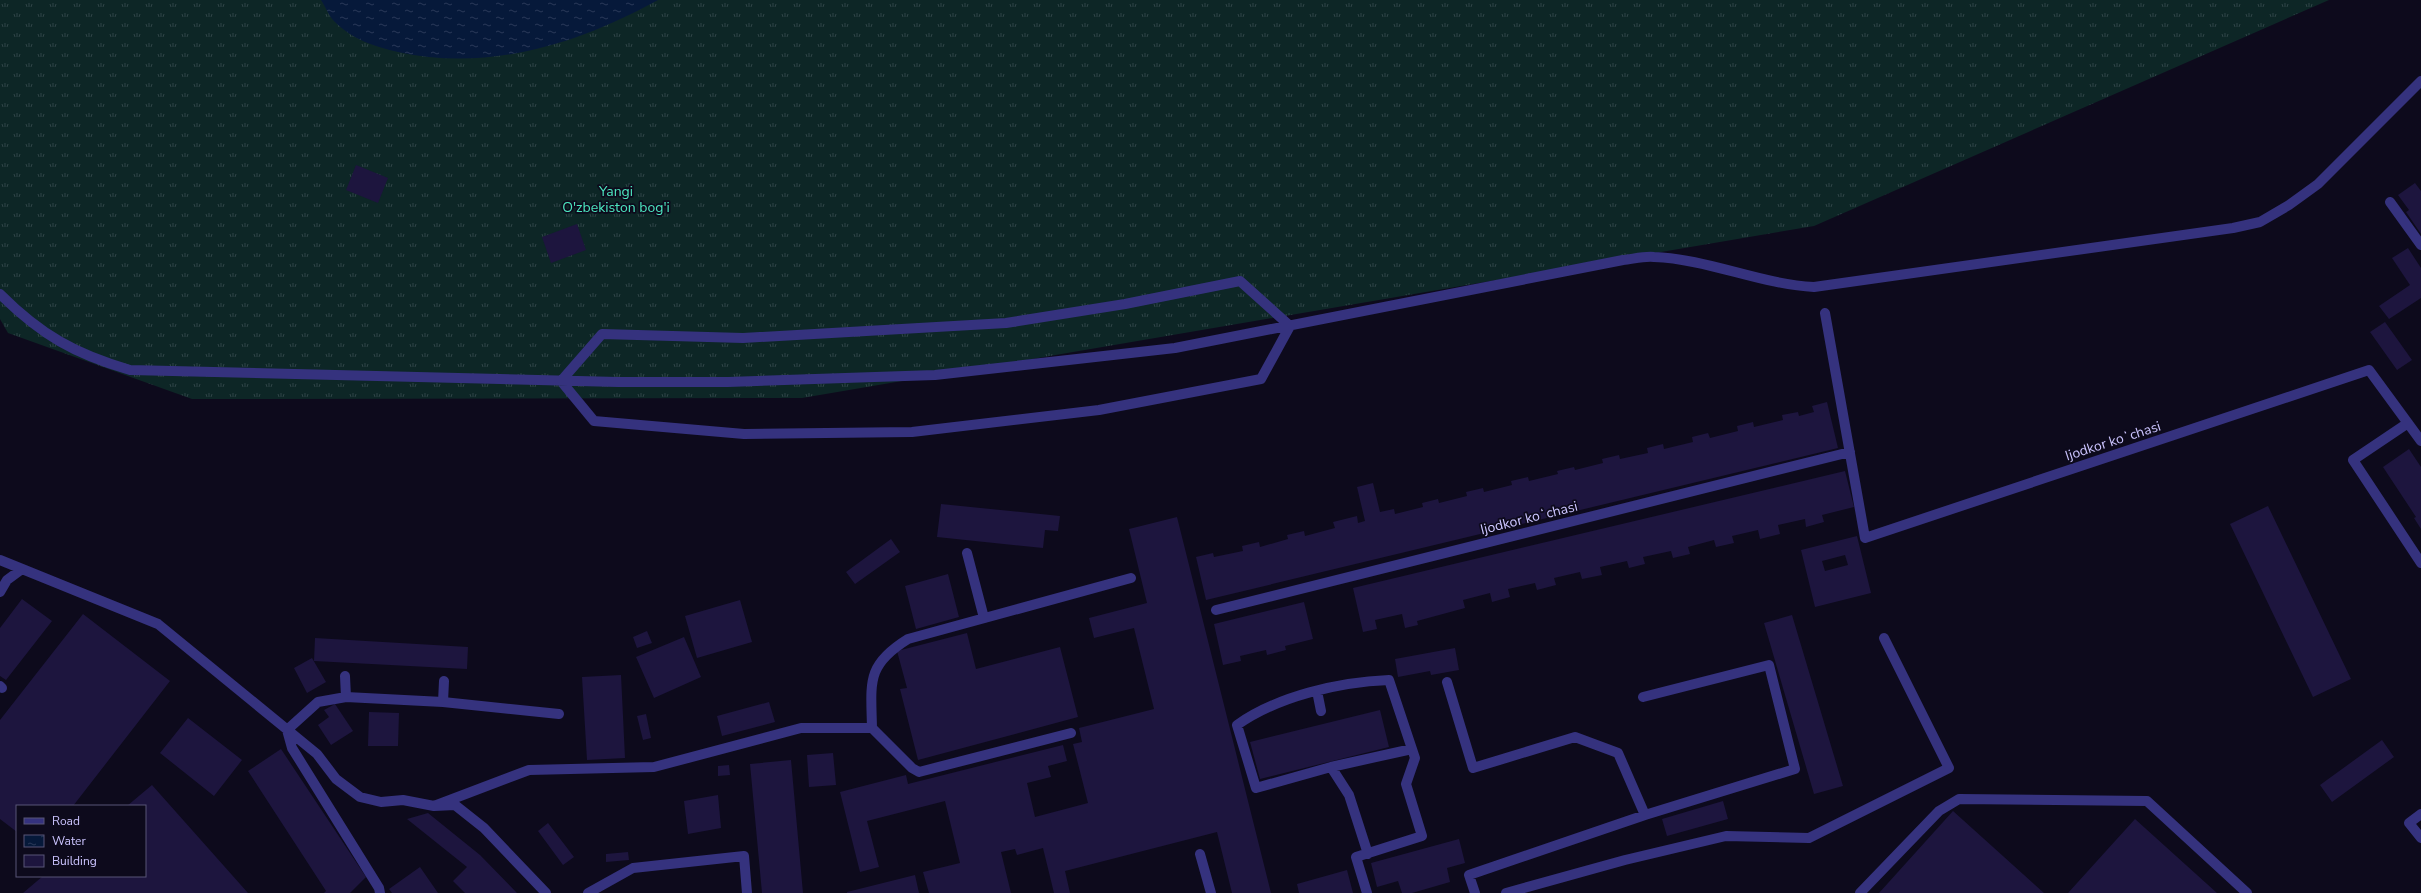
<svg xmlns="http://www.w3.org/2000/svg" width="2421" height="893" font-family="'Nunito Sans',sans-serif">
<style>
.grass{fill:url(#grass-tufts)}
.water{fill:url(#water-ripples)}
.building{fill:#1d153e;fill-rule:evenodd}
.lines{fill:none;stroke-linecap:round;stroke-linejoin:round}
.minor{stroke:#35327e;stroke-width:10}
.labels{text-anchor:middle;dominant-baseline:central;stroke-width:3.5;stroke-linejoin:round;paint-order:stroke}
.park-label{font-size:14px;fill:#4ce5be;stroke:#0d0a1c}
.street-label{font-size:14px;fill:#ccc5ff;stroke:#0d0a1c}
</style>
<defs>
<pattern id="grass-tufts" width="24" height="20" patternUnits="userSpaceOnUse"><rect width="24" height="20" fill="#0d2626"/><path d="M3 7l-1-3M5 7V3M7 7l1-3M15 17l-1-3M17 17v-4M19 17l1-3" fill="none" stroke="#2f4447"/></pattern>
<pattern id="water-ripples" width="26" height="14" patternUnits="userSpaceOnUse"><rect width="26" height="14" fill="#06193a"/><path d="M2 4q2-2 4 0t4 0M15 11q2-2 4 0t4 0" fill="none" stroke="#293958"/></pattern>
</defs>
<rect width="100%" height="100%" fill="#0d0a1c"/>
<path class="grass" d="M 0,0 L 2329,0 L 1814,226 L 802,398 L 192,399 L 8,333 L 0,319 Z"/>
<path class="water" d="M 321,0 L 658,0 C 578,44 489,72 398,52 C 376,47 351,39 334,21 C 329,16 325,6 321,0 Z"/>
<path class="building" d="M 356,165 L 388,178 L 378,203 L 346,190 Z
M 2415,183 L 2421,191 L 2421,234 L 2406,212 L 2409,210 L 2398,195 Z
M 577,224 L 586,250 L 551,263 L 542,237 Z
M 2408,248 L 2421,268 L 2421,298 L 2389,319 L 2379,306 L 2410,285 L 2392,258 Z
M 2385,322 L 2412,360 L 2397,370 L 2370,332 Z
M 1827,402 L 1838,448 L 1206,600 L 1196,557 L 1213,553 L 1214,557 L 1243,551 L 1242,546 L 1259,542 L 1260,547 L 1288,539 L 1287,535 L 1304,531 L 1305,536 L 1335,528 L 1333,522 L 1357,516 L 1358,523 L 1365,521 L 1357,487 L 1373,483 L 1380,512 L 1394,509 L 1395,514 L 1423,507 L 1422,503 L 1438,499 L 1439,503 L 1467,496 L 1466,492 L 1483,488 L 1484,492 L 1512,485 L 1511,481 L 1528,477 L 1529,481 L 1558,474 L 1557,471 L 1574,467 L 1575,470 L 1603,463 L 1602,459 L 1619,455 L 1620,459 L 1648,453 L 1647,448 L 1663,444 L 1664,449 L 1693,442 L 1692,437 L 1708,433 L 1710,438 L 1738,431 L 1737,426 L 1753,422 L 1754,427 L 1783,420 L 1782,415 L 1798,412 L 1799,416 L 1814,412 L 1812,406 Z
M 2409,449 L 2421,467 L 2421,529 L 2414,518 L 2416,517 L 2383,467 Z
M 1845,471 L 1854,507 L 1822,515 L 1824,522 L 1806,527 L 1805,519 L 1778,525 L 1780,534 L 1760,539 L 1758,530 L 1732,536 L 1734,543 L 1716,547 L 1714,540 L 1688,547 L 1690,554 L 1673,558 L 1671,551 L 1643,557 L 1645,564 L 1629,568 L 1627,561 L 1600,567 L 1602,575 L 1582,579 L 1580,572 L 1554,578 L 1556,585 L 1537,590 L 1535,583 L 1508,589 L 1510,597 L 1492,602 L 1490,593 L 1463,600 L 1465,608 L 1417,621 L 1418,625 L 1405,628 L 1402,614 L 1375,620 L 1377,629 L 1363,632 L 1353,588 Z
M 941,504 L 1060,516 L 1058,531 L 1045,530 L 1043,548 L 937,537 Z
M 2268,506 L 2351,679 L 2313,697 L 2230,524 Z
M 1177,517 L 1271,893 L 1232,893 L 1217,832 L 1065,871 L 1070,893 L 1054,893 L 1043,848 L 1017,855 L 1015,849 L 1001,852 L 1011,893 L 929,893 L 923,872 L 960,863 L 945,801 L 867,821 L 879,867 L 860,872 L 840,792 L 906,775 L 908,784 L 1063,745 L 1067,761 L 1048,766 L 1051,777 L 1027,783 L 1035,817 L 1088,803 L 1073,744 L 1082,742 L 1079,728 L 1154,709 L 1134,628 L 1094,638 L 1089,618 L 1147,603 L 1129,529 Z
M 1857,536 L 1871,593 L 1815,607 L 1801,550 ZM 1845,555 L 1848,565 L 1825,571 L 1822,561 Z
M 891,539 L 900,552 L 855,584 L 846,572 Z
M 948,574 L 959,617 L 916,629 L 905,586 Z
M 22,599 L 52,621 L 6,680 L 0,676 L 0,628 Z
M 740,600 L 752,642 L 697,658 L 685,616 Z
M 1304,602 L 1313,639 L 1285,646 L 1286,650 L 1267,655 L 1266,650 L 1240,656 L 1241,661 L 1223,665 L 1214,624 Z
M 83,614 L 170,681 L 73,806 L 17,806 L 17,832 L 0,819 L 0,720 Z
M 1792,615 L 1843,786 L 1814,794 L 1764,623 Z
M 647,631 L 652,643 L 637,648 L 633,637 Z
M 967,633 L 976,669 L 1060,647 L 1078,717 L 918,760 L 900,689 L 907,688 L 897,651 Z
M 684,637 L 701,677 L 654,698 L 636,657 Z
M 315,638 L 468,647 L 467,669 L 314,661 Z
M 1455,648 L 1459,670 L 1431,675 L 1430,671 L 1398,677 L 1395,659 Z
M 312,658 L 326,682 L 307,693 L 294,668 Z
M 621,675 L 625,758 L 587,760 L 582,677 Z
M 769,702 L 775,722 L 722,736 L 717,716 Z
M 335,704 L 353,731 L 331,745 L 318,725 L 329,717 L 324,710 Z
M 1380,710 L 1389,747 L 1260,779 L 1250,742 Z
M 369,712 L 399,713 L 398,746 L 368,746 Z
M 646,714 L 651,738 L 643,740 L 637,716 Z
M 188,718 L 242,760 L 214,796 L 160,753 Z
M 2382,740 L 2394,757 L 2332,802 L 2320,785 Z
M 281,749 L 366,877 L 350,893 L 324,893 L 326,891 L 248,771 Z
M 833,753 L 836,785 L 809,787 L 807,755 Z
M 791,760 L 803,893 L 762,893 L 750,764 Z
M 729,765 L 730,775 L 718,776 L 718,766 Z
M 152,785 L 248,893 L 23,893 L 43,876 L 145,876 L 145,806 L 127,806 Z
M 718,795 L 721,828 L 688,834 L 684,801 Z
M 1723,801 L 1728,819 L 1667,836 L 1662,819 Z
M 1953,811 L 2044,893 L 1879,893 Z
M 428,813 L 480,855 L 517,893 L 465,893 L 453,881 L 467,867 L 407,819 Z
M 2135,819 L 2217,893 L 2068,893 Z
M 548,823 L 574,857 L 563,865 L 538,831 Z
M 1459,839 L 1465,863 L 1447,868 L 1450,882 L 1412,893 L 1402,893 L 1398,881 L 1377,887 L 1371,863 Z
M 628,852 L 629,860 L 606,862 L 606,854 Z
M 420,867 L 438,893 L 392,893 L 389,889 Z
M 1347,870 L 1353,893 L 1299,893 L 1297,884 Z
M 915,875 L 919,893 L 847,893 L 847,892 Z"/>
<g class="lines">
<path class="minor" d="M 2390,202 L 2421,245
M 1240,281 L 1290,326 L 1261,379 L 1099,410 L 912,432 L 744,434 L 594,421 L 561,381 L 602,334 L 743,338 L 1006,323 L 1125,304 Z
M 0,294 C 41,335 75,354 130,370 L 618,382 L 728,382 L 935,375 L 1175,348 L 1623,260 C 1633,259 1644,256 1654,257 C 1708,259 1759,284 1814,287 L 2233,228 L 2260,222 L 2289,205 L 2318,184 L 2421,81
M 1825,313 L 1865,538 L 2369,370 L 2421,441
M 2408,423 L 2353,460 L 2421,563
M 967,553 L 984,618
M 0,560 L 158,624 L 317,754 L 336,779 L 360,797 L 381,802 L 403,800 L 434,806 L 455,805 L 484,828 L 546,893
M 0,592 L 7,580 L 22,569
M 1216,610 L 1850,452
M 345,676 L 346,697
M 1447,682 L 1473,768 L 1575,737 L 1618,753 L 1645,815
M 0,686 L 2,688
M 1317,691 L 1321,711
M 443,702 L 444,681
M 872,728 C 871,682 866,665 908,639 L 1131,578
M 1331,767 L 1349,795 L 1368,854
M 434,806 L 529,770 L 654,767 L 801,728 L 872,728 L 912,768 L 919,772 L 1071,733
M 2421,814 L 2409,823 L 2421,838
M 1200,854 L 1211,893
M 380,893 L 379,888 L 292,748 L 287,730 L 318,702 L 346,697 L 443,702 L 559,714
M 588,893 L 633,868 L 744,856 L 747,893
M 1367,893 L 1356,857 L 1422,836 L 1406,784 L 1415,758 L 1389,680 C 1339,682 1278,696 1237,725 L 1256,788 L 1331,767 L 1412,749
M 1475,893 L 1469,875 L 1645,815 L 1795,769 L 1769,665 L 1643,697
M 1506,893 L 1625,860 L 1726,836 L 1809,838 L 1949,768 L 1884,638
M 1860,893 L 1939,811 L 1959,799 L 2147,801 L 2247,893"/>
</g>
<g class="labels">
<g class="park-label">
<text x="616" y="191">Yangi<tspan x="616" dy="16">O'zbekiston bog'i</tspan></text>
</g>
<g class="street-label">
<text transform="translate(2113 441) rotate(-18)">Ijodkor koʻchasi</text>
<text transform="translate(1529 518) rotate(-14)">Ijodkor koʻchasi</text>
</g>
</g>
<rect x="16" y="805" width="130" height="72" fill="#0d0a1c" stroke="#595577"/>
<rect x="24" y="818" width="20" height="6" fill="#35327e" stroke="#595577"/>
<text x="52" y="825" font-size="12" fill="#ccc5ff">Road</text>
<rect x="24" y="835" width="20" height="12" fill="url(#water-ripples)" stroke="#595577"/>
<text x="52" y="845" font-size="12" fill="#ccc5ff">Water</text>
<rect x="24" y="855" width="20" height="12" fill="#1d153e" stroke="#595577"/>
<text x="52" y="865" font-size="12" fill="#ccc5ff">Building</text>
</svg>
